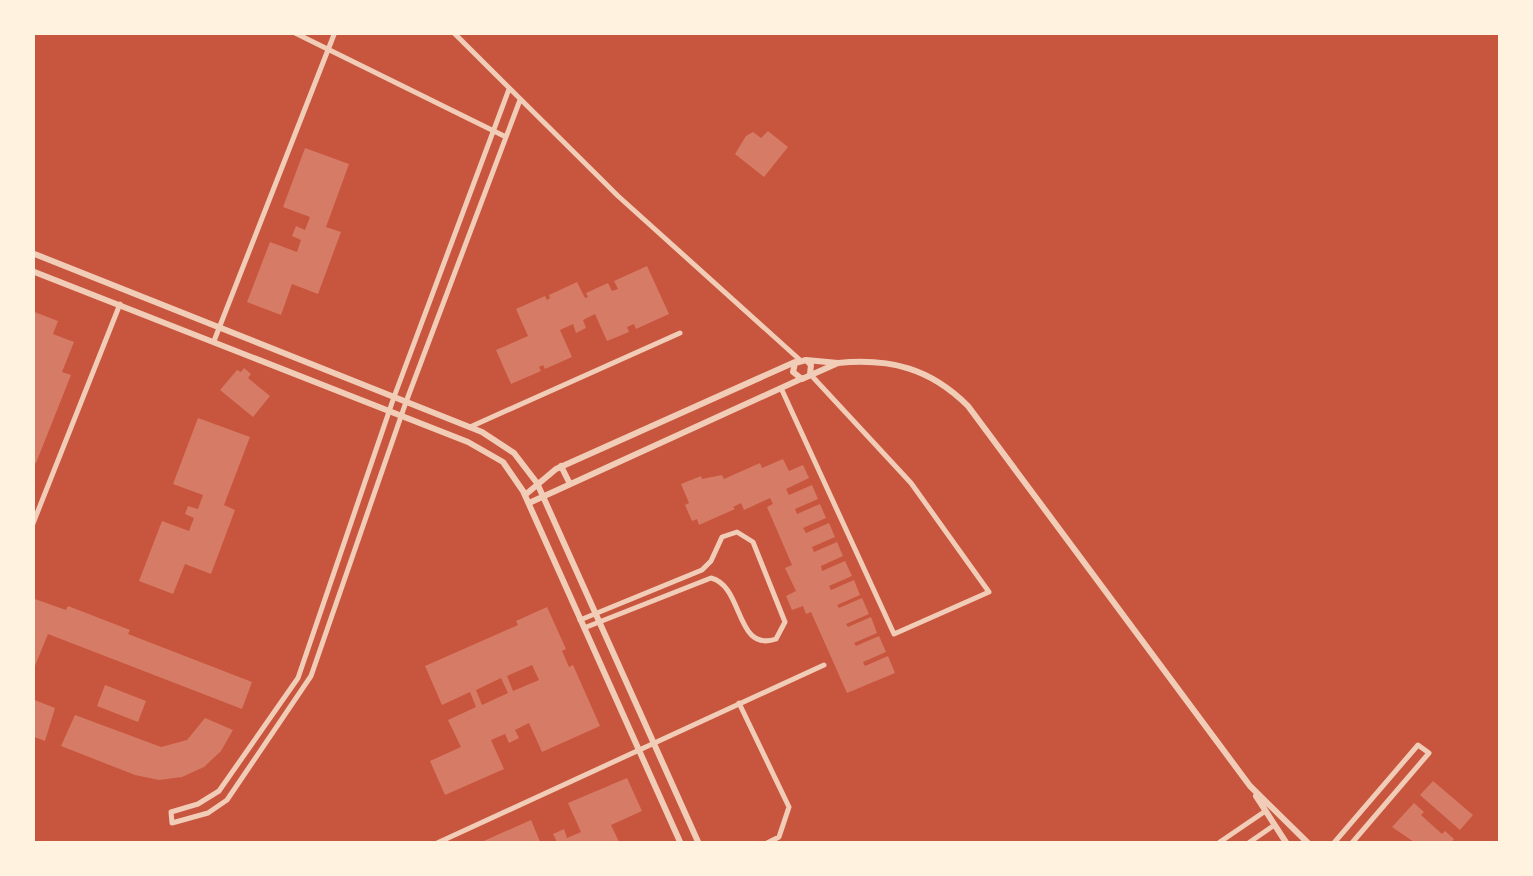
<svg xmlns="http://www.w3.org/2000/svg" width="1533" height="876" font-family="'Asap Condensed',sans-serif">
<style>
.building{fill:#d67c66;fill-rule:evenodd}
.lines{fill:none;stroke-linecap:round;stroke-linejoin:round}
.minor{stroke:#f1ccb7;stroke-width:5}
.tertiary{stroke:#f1ccb7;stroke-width:6}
</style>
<rect width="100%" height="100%" fill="#c8553d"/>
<path class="building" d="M 768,131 L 788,147 L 764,177 L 735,154 L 746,136 L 753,132 L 761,138 Z
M 305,148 L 349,164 L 326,227 L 341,232 L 318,294 L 292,284 L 281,315 L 247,302 L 270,242 L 297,252 L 301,240 L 292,236 L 296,226 L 305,230 L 310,217 L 283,207 Z
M 647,266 L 669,314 L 636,329 L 634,324 L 627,327 L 629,332 L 607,341 L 595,314 L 583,320 L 586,328 L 576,333 L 573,324 L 560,330 L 572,357 L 545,369 L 543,365 L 539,367 L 541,371 L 511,384 L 496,350 L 528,336 L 516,309 L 545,296 L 547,300 L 550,298 L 549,295 L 577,282 L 585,298 L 588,297 L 586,293 L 608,283 L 612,291 L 618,289 L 614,281 Z
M 32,311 L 58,321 L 53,334 L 74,342 L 62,372 L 71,375 L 36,463 L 32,461 Z
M 244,368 L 251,374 L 248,378 L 270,396 L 253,417 L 220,390 L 237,370 L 241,372 Z
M 198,418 L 250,437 L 224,505 L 235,510 L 211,574 L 185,564 L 173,594 L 139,581 L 162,521 L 189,531 L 194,518 L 185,514 L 188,506 L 198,509 L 203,495 L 173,484 Z
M 783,459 L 789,471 L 803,465 L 809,478 L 786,489 L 789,495 L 812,485 L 818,499 L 795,509 L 797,514 L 820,504 L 826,518 L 803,528 L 806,533 L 829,523 L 835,537 L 812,547 L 814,552 L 837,542 L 843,556 L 821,566 L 822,571 L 845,561 L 852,576 L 829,586 L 831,590 L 854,580 L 860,595 L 837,605 L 839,608 L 862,598 L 869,614 L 846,624 L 848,627 L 871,617 L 877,633 L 854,643 L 856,646 L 879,636 L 886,652 L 863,662 L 865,666 L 888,656 L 895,673 L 847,693 L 811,612 L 806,614 L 803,606 L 792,610 L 786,596 L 796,591 L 785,568 L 792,565 L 767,507 L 773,504 L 770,498 L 744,510 L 741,503 L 733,507 L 735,509 L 699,525 L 697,519 L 692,521 L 685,505 L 689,503 L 681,484 L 701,476 L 702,479 L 722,475 L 724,479 L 760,463 L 762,468 Z
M 32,598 L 66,610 L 68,606 L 130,630 L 128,634 L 252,682 L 242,709 L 48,634 L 32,673 Z
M 547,607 L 566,649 L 562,651 L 569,667 L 573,665 L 600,726 L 542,752 L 529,723 L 515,730 L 519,738 L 509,743 L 505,734 L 491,740 L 504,769 L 445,795 L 430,761 L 461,747 L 448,720 L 476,707 L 470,692 L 442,705 L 425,666 L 518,625 L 516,621 ZM 532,665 L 539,680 L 513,691 L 507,676 ZM 501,678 L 508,693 L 482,705 L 476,690 Z
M 105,685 L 146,701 L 138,722 L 97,706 Z
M 32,699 L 55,708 L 45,741 L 32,736 Z
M 75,715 L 161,747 L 187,740 L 205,718 L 233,730 L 221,751 L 204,767 L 182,777 L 159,780 L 135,775 L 61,746 Z
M 627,778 L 642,811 L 611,825 L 620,844 L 558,844 L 553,834 L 564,829 L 567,838 L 581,832 L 568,803 Z
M 1433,781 L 1473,815 L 1460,830 L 1420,795 Z
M 1414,803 L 1424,812 L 1421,815 L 1442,834 L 1445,831 L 1454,839 L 1450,844 L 1417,844 L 1392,827 Z
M 531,820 L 541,844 L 477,844 Z"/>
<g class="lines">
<path class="minor" d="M 293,32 L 506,137
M 453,32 L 618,196 L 800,360
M 509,89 L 394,397 L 298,678 L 219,791 L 198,804 L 171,812 L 172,823 L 208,813 L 227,800 L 311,676 L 406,402 L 520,100
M 214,341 L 335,32
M 781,388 L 894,634 L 989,592 L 911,483 L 810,374
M 470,427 L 680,333
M 32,526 L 120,304
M 580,620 L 702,570 L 711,561 L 722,537 L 737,532 L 753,542 L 785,622 L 776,639 C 735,653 744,586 711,578 L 584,628
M 739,703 L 789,807 L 779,837 L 765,844
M 435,844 L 824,665
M 1217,844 L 1264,812
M 1247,844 L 1273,826
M 1333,844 L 1418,745 L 1429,753 L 1351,844"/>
<path class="tertiary" d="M 32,253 L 482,432 L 514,453 L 537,483 L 699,844
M 32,271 L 468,442 L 503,462 L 523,491 L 681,844
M 806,360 L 838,363 L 802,379 L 793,372 L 795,363 L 806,360 L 811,365 L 810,374
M 838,363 C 890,358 930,368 968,406 L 1250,786 L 1309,844
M 561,466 L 570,484
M 525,495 L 556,469 L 795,362
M 529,503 L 803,378
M 1256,796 L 1287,844"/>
</g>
<rect width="1533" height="876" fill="none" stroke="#fff3e0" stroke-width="70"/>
</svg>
